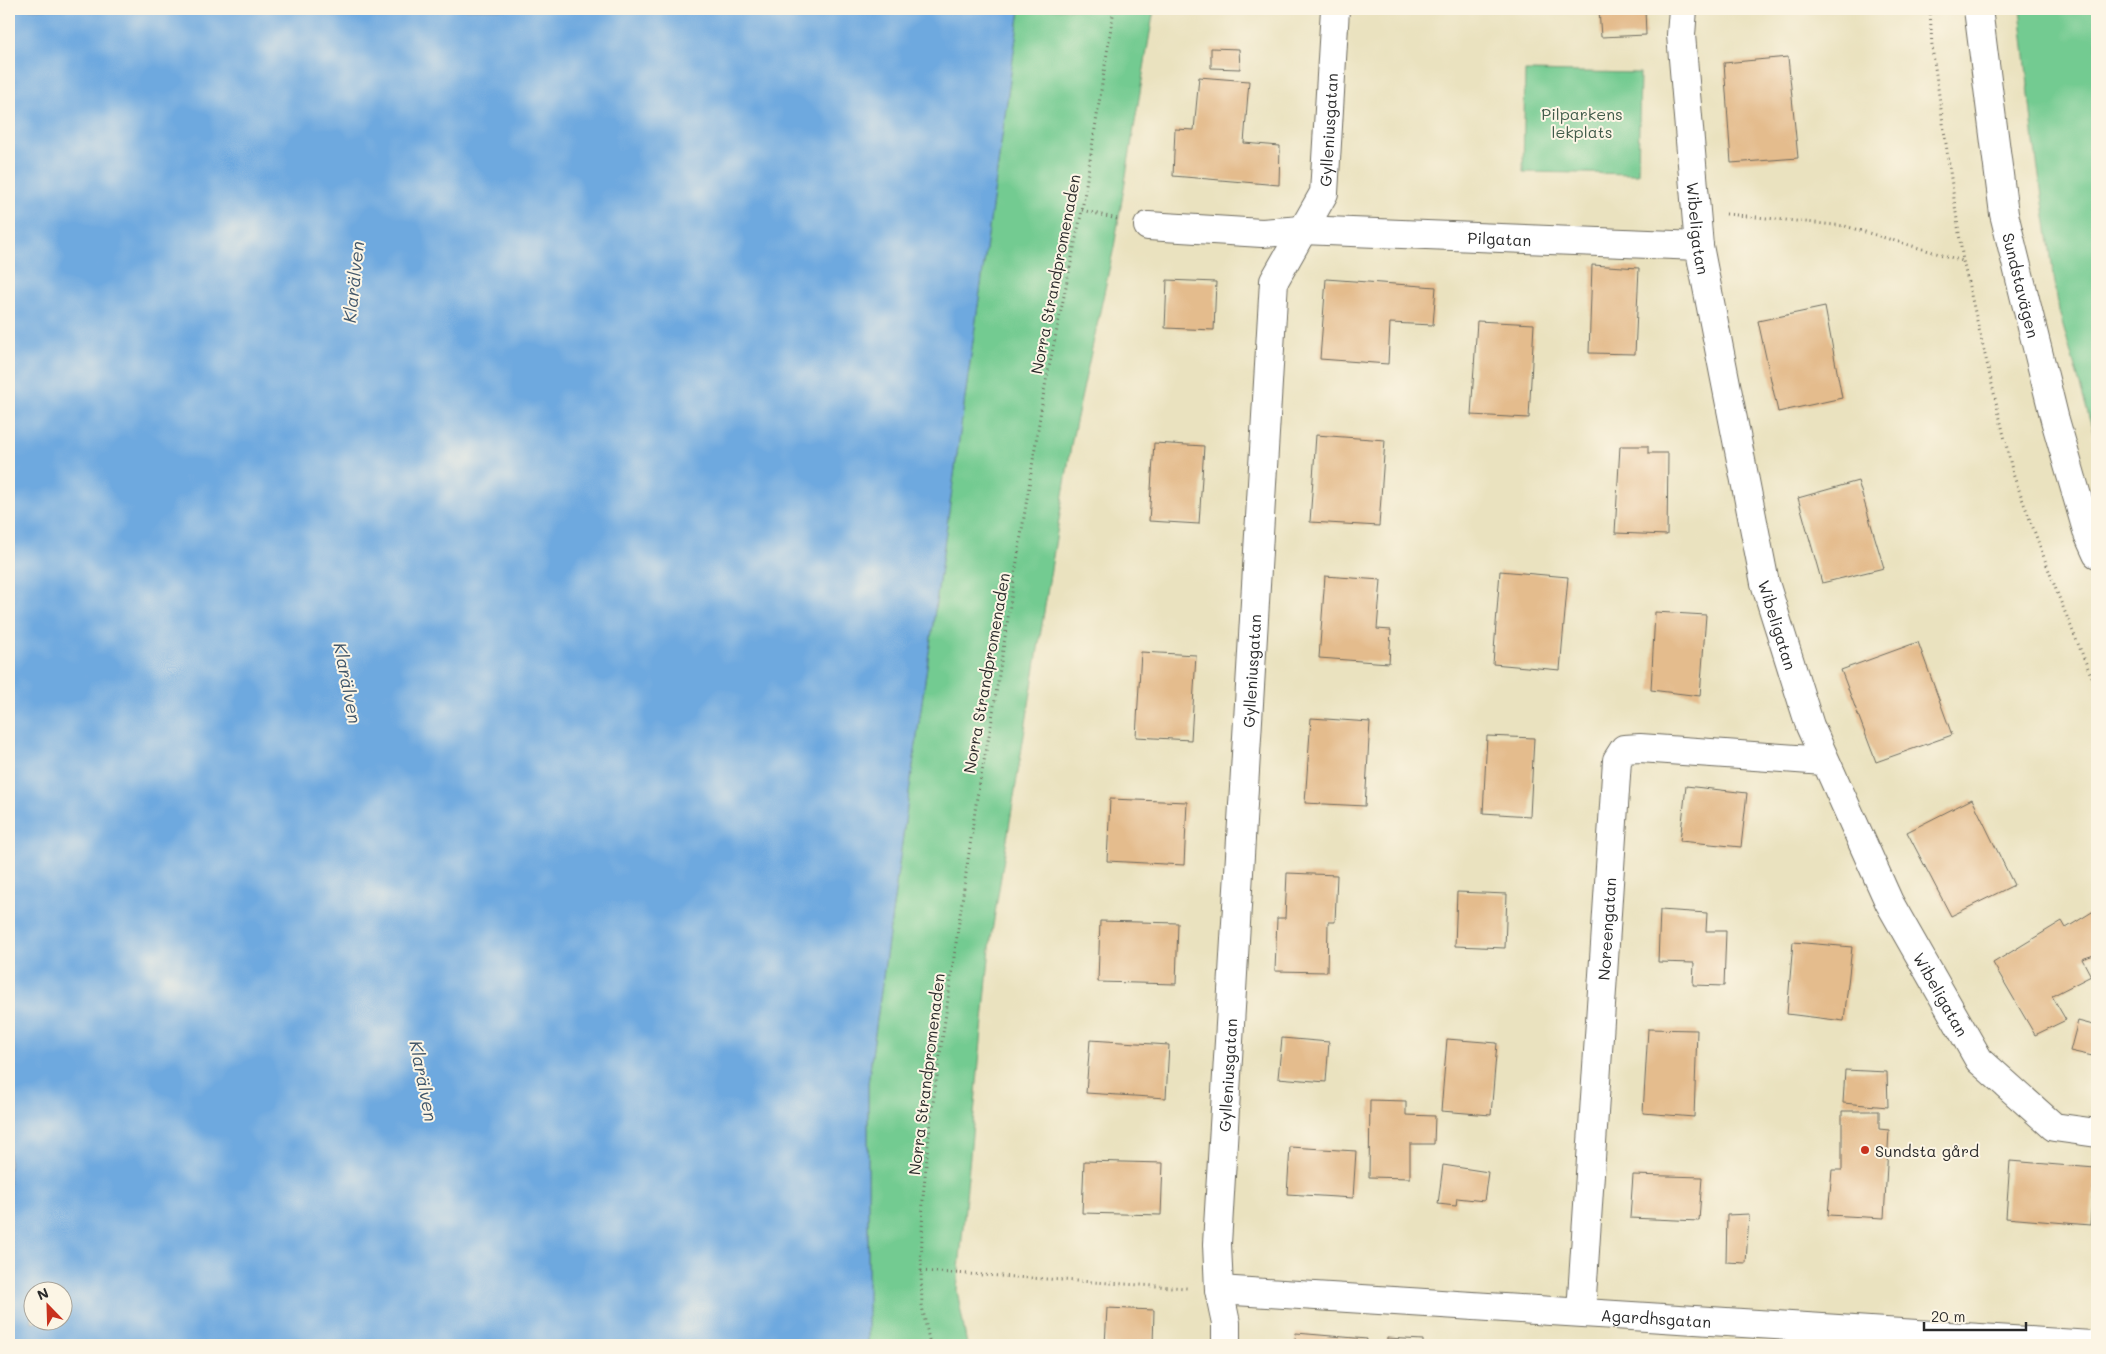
<svg xmlns="http://www.w3.org/2000/svg" width="2106" height="1354" font-family="Mali,sans-serif">
<style>
.green{fill:#73cb91;stroke:#4f7b5e}
.water{fill:#6ea9df;stroke:#4c6a85;fill-rule:evenodd}
.building{fill:#e4bc8d}
.lines{fill:none;stroke-linecap:round;stroke-linejoin:round}
.minor-casing{stroke:#6e6b5f;stroke-width:30}
.path{stroke:#6e6b5f;stroke-width:3;stroke-dasharray:1 4;stroke-linecap:butt}
.minor{stroke:#fff;stroke-width:28}
.poi-dot{fill:#c8321e;stroke:#fcf5e5;stroke-width:2}
.labels{text-anchor:middle;dominant-baseline:central;stroke-width:4;stroke-linejoin:round;paint-order:stroke}
.park-label{font-size:16px;fill:#415b4a;stroke:#fcf5e5}
.street-label{font-size:16px;fill:#2b2b2b;stroke:#fcf5e5}
.poi-label{font-size:16px;fill:#2b2b2b;stroke:#fcf5e5;text-anchor:start}
.water-label{font-size:18px;font-style:italic;fill:#42576a;stroke:#fcf5e5}
</style>
<rect width="100%" height="100%" fill="#fcf5e5"/>
<filter id="ink" filterUnits="userSpaceOnUse"><feTurbulence type="fractalNoise" baseFrequency=".02" numOctaves="2"/><feDisplacementMap in="SourceGraphic" scale="10" xChannelSelector="R" yChannelSelector="G"/><feConvolveMatrix kernelMatrix="1 2 1 2 8 2 1 2 1" color-interpolation-filters="sRGB"/></filter>
<filter id="wash" filterUnits="userSpaceOnUse"><feTurbulence type="fractalNoise" baseFrequency=".0096" numOctaves="4" result="noise"/><feDisplacementMap in="SourceGraphic" scale="20" xChannelSelector="R" yChannelSelector="G"/><feGaussianBlur stdDeviation="1.12" result="paint"/><feColorMatrix in="noise" values="0 0 0 0 0 0 0 0 0 0 0 0 0 0 0 0 0 1.4 0 .05"/><feComposite in="paint" operator="in"/></filter>
<g filter="url(#wash)">
<rect width="100%" height="100%" fill="#eae2bf"/>
<path class="green" d="M 1020,9 L 1154,9 L 1114,247 L 1072,440 L 991,938 L 957,1290 L 967,1345 L 868,1345 L 868,1083 Z
M 2020,9 L 2097,9 L 2097,446 L 2059,311 L 2034,142 Z
M 1525,71 L 1640,73 L 1638,174 L 1523,172 Z"/>
<path class="water" d="M 9,9 L 1020,9 L 868,1083 L 868,1345 L 9,1345 ZM 32,1292 L 62,1292 L 62,1322 L 32,1322 Z"/>
<g id="blocks">
<path class="building" d="M 1599,9 L 1645,9 L 1646,35 L 1601,37 Z
M 1211,48 L 1239,49 L 1240,69 L 1211,68 Z
M 1788,57 L 1798,158 L 1731,163 L 1724,63 Z
M 1199,77 L 1249,81 L 1244,143 L 1280,146 L 1279,185 L 1173,176 L 1175,129 L 1194,130 Z
M 1592,265 L 1639,268 L 1635,354 L 1589,353 Z
M 1326,279 L 1436,287 L 1433,325 L 1390,323 L 1388,364 L 1320,359 Z
M 1167,280 L 1216,282 L 1214,330 L 1165,328 Z
M 1825,307 L 1842,398 L 1778,412 L 1758,321 Z
M 1477,321 L 1534,324 L 1529,418 L 1471,415 Z
M 1316,435 L 1385,440 L 1379,526 L 1310,522 Z
M 1154,443 L 1204,446 L 1199,524 L 1149,521 Z
M 1620,446 L 1648,446 L 1648,453 L 1668,453 L 1667,535 L 1615,533 Z
M 1858,481 L 1884,568 L 1822,583 L 1798,498 Z
M 1500,571 L 1568,577 L 1560,670 L 1493,664 Z
M 1325,576 L 1381,580 L 1377,629 L 1391,630 L 1389,663 L 1319,658 Z
M 1655,612 L 1706,615 L 1700,696 L 1651,690 Z
M 1918,642 L 1952,735 L 1876,762 L 1841,670 Z
M 1141,652 L 1196,655 L 1191,740 L 1136,737 Z
M 1311,718 L 1370,722 L 1365,806 L 1305,803 Z
M 1487,736 L 1534,738 L 1530,816 L 1483,813 Z
M 1686,786 L 1747,793 L 1741,847 L 1680,841 Z
M 1110,799 L 1187,802 L 1184,865 L 1107,861 Z
M 1972,799 L 2014,885 L 1951,916 L 1907,832 Z
M 1287,873 L 1337,875 L 1335,922 L 1328,922 L 1327,972 L 1275,971 L 1277,918 L 1285,918 Z
M 1457,892 L 1507,894 L 1505,948 L 1455,946 Z
M 2097,909 L 2097,954 L 2082,959 L 2091,976 L 2052,996 L 2066,1020 L 2035,1035 L 1993,963 L 2062,921 L 2066,928 Z
M 1660,910 L 1707,913 L 1706,931 L 1726,931 L 1724,986 L 1693,985 L 1694,963 L 1658,962 Z
M 1100,921 L 1178,923 L 1176,984 L 1098,982 Z
M 1793,942 L 1852,947 L 1844,1021 L 1787,1014 Z
M 2078,1021 L 2097,1026 L 2097,1057 L 2070,1051 Z
M 1648,1029 L 1697,1030 L 1694,1117 L 1643,1113 Z
M 1282,1038 L 1329,1042 L 1326,1082 L 1278,1078 Z
M 1447,1039 L 1497,1043 L 1491,1115 L 1441,1111 Z
M 1090,1040 L 1169,1045 L 1166,1098 L 1086,1093 Z
M 1845,1070 L 1887,1072 L 1888,1107 L 1843,1103 Z
M 1370,1100 L 1406,1101 L 1406,1115 L 1435,1116 L 1434,1144 L 1410,1144 L 1410,1178 L 1369,1177 Z
M 1842,1111 L 1879,1111 L 1879,1129 L 1889,1130 L 1884,1218 L 1828,1215 L 1832,1170 L 1842,1170 Z
M 1290,1147 L 1356,1151 L 1353,1198 L 1287,1194 Z
M 1084,1161 L 1163,1163 L 1161,1215 L 1082,1213 Z
M 2010,1161 L 2095,1168 L 2090,1225 L 2006,1218 Z
M 1443,1165 L 1488,1172 L 1484,1201 L 1457,1198 L 1456,1206 L 1438,1204 Z
M 1633,1175 L 1702,1177 L 1699,1221 L 1630,1218 Z
M 1749,1214 L 1746,1263 L 1726,1262 L 1727,1215 Z
M 1107,1308 L 1154,1310 L 1153,1345 L 1105,1345 Z
M 1296,1333 L 1367,1339 L 1366,1345 L 1294,1345 Z
M 1387,1338 L 1423,1340 L 1423,1345 L 1386,1345 Z"/>
</g>
</g>
<g filter="url(#ink)">
<use href="#blocks" fill-opacity="0" stroke="#6e6b5f" stroke-width="1"/>
<g class="lines">
<g class="minor-casing">
<g id="minor">
<path id="s1" d="M 1683,9 L 1681,35 L 1699,246 L 1765,583 L 1810,726 L 1889,902 L 1979,1060 L 2054,1127 L 2097,1133"/>
<path id="s2" d="M 1978,9 L 2004,214 L 2055,420 L 2088,534 L 2097,554"/>
<path id="s3" d="M 1148,226 L 1262,233 L 1302,230 L 1699,246"/>
<path id="s4" d="M 1219,1290 L 2091,1345"/>
<path id="s5" d="M 1581,1312 L 1617,760 L 1624,749 L 1640,748 L 1824,761"/>
<path id="s6" d="M 1226,1345 L 1226,1323 L 1219,1290 L 1217,1244 L 1274,281 L 1324,193 L 1335,9"/>
</g>
</g>
<path class="path" d="M 1930,9 L 1932,47 L 1963,261 L 2013,474 L 2058,595 L 2097,690
M 1082,210 L 1117,219
M 1726,214 L 1845,226 L 1963,261
M 921,1271 L 1187,1288
M 930,1345 L 922,1306 L 921,1271 L 923,1197 L 930,1124 L 977,797 L 991,725 L 1044,391 L 1082,210 L 1114,9"/>
<use href="#minor" class="minor"/>
</g>
</g>
<circle class="poi-dot" cx="1865" cy="1150" r="5"/>
<g class="labels">
<g class="park-label">
<text x="1582" y="113">Pilparkens<tspan x="1582" dy="18">lekplats</tspan></text>
</g>
<g class="street-label">
<text stroke="none"><textPath href="#s6" startOffset="1231">Gylleniusgatan</textPath></text>
<text stroke="none"><textPath href="#s1" startOffset="220">Wibeligatan</textPath></text>
<text stroke="none"><textPath href="#s3" startOffset="352">Pilgatan</textPath></text>
<text transform="translate(1055 274) rotate(-79)">Norra Strandpromenaden</text>
<text stroke="none"><textPath href="#s2" startOffset="280">Sundstavägen</textPath></text>
<text stroke="none"><textPath href="#s1" startOffset="625">Wibeligatan</textPath></text>
<text stroke="none"><textPath href="#s6" startOffset="676">Gylleniusgatan</textPath></text>
<text transform="translate(986 673) rotate(-80)">Norra Strandpromenaden</text>
<text stroke="none"><textPath href="#s5" startOffset="384">Noreengatan</textPath></text>
<text stroke="none"><textPath href="#s1" startOffset="1030">Wibeligatan</textPath></text>
<text transform="translate(926 1074) rotate(-83)">Norra Strandpromenaden</text>
<text stroke="none"><textPath href="#s6" startOffset="271">Gylleniusgatan</textPath></text>
<text stroke="none"><textPath href="#s4" startOffset="438">Agardhsgatan</textPath></text>
</g>
<g class="poi-label">
<text x="1875" y="1150">Sundsta gård</text>
</g>
<g class="water-label">
<text transform="translate(353 282) rotate(-84)">Klarälven</text>
<text transform="translate(348 683) rotate(79)">Klarälven</text>
<text transform="translate(424 1081) rotate(79)">Klarälven</text>
</g>
</g>
<rect width="2106" height="1354" fill="none" stroke="#fcf5e5" stroke-width="30"/>
<g transform="translate(48 1306) rotate(337)"><circle r="24" fill="#fcf5e5" stroke="#a8a49b"/>
<path d="M0-4L9 19L0 12L-9 19Z" fill="#c8321e"/>
<text y="-8" font-size="14" font-weight="bold" text-anchor="middle" fill="#2b2b2b">N</text>
</g>
<path d="M1924 1322v8h102v-8" fill="none" stroke="#2b2b2b" stroke-width="2.5"/>
<text x="1931" y="1322" font-size="15" fill="#2b2b2b" stroke="#fcf5e5" stroke-width="4" paint-order="stroke">20 m</text>
</svg>
